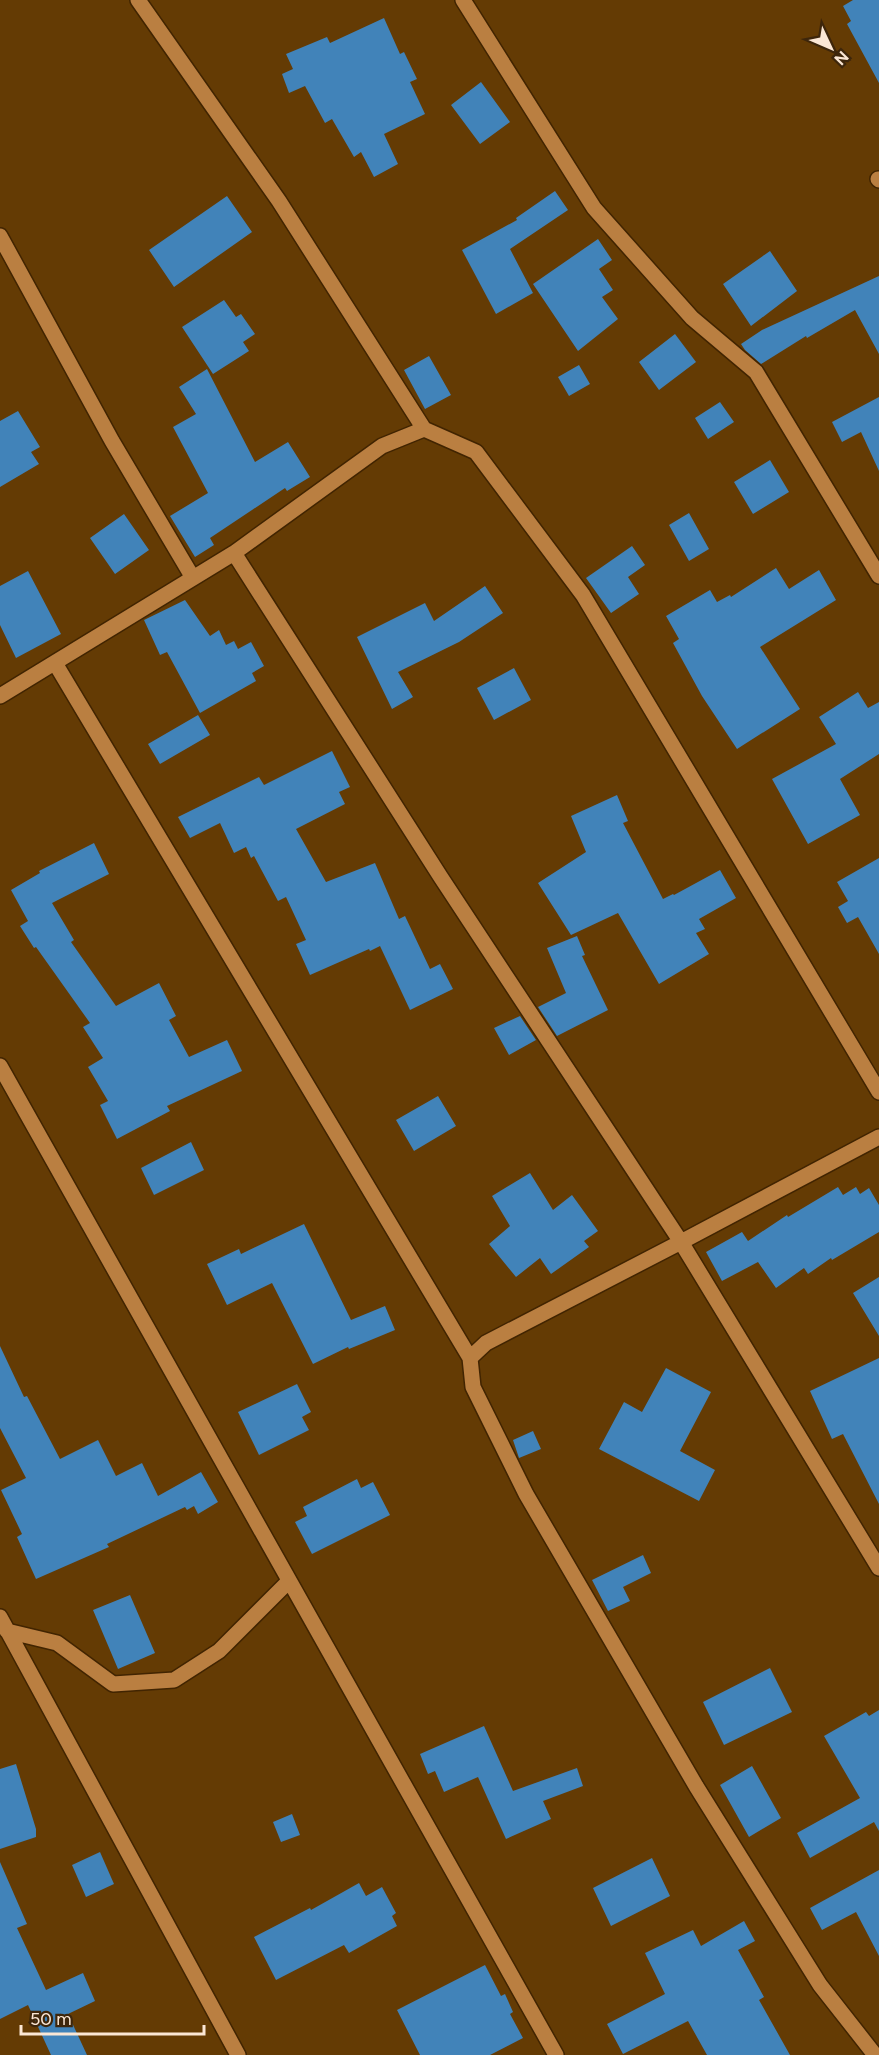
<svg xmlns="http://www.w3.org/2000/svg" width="879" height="2055" font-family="Figtree,sans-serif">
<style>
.building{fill:#4183b9}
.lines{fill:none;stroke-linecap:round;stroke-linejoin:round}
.minor-casing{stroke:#412401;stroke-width:18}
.minor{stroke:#ba7f41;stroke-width:15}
</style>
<rect width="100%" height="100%" fill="#643b04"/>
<path class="building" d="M 853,0 L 879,0 L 879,83 L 847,24 L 851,21 L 843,6 Z
M 384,18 L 400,54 L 404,52 L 417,79 L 410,82 L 425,114 L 384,134 L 398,164 L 374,177 L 361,152 L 354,157 L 332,119 L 325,123 L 305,86 L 289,93 L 282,74 L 293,69 L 286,54 L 327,37 L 330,43 Z
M 481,82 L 510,122 L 480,144 L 451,105 Z
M 555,191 L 568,210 L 510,249 L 533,293 L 496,314 L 462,250 L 517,220 L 516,218 Z
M 227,196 L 252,232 L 174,287 L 149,250 Z
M 598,239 L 612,260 L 599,269 L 613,290 L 602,297 L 618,319 L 578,351 L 533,284 Z
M 770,251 L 797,291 L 751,326 L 723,284 Z
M 879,276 L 879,354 L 855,310 L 807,338 L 806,336 L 761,364 L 745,350 L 741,344 L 762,330 Z
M 224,300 L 236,317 L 241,314 L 255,334 L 243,342 L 249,351 L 213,374 L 182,327 Z
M 675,334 L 696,362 L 659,390 L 639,362 Z
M 429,356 L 451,395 L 425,409 L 404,370 Z
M 579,365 L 590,384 L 569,396 L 558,377 Z
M 207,369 L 255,462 L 288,442 L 310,477 L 287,491 L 285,488 L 210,538 L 214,545 L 195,557 L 170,516 L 208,493 L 173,427 L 196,414 L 179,387 Z
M 879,397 L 879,471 L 861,432 L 842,442 L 832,422 Z
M 720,402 L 734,422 L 708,439 L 695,418 Z
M 18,411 L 40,447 L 31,452 L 39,464 L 0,487 L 0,421 Z
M 770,460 L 789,492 L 753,514 L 734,482 Z
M 689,513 L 709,549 L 689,561 L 669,525 Z
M 124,514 L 149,550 L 115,574 L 90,538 Z
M 632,546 L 645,565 L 628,577 L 639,594 L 611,613 L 586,578 Z
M 776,568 L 789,589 L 819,570 L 836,600 L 760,647 L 800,709 L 737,749 L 702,696 L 673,643 L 679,639 L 666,616 L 710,590 L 717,602 L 730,595 L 731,597 Z
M 28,571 L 61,634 L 16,658 L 0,625 L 0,586 Z
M 485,586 L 503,613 L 459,642 L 398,672 L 413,697 L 392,709 L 357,637 L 425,603 L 434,621 Z
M 185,600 L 210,636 L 219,630 L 226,645 L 234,641 L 238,649 L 251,642 L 264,666 L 252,673 L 256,681 L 200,713 L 167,652 L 160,655 L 144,620 Z
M 514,668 L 531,700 L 494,720 L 477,688 Z
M 858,692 L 868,708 L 879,702 L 879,754 L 840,779 L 860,815 L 808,844 L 772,779 L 836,744 L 819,717 Z
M 198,715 L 210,735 L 160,764 L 148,744 Z
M 332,751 L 350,787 L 339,792 L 345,804 L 296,829 L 326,882 L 375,863 L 399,919 L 405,916 L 430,969 L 440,964 L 453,989 L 410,1010 L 380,946 L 370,951 L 369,949 L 310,975 L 296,944 L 306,940 L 286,897 L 278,901 L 254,856 L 251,858 L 246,847 L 234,853 L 220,823 L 190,838 L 178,817 L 259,777 L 264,785 Z
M 617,795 L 628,821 L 623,823 L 663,899 L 673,894 L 674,895 L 720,870 L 736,898 L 699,919 L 705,929 L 696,933 L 709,954 L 659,984 L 618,913 L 571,935 L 538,883 L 586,852 L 571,816 Z
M 94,843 L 109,874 L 52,903 L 74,940 L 71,942 L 116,1006 L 159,983 L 176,1016 L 169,1020 L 189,1057 L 227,1040 L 242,1071 L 167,1106 L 170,1111 L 117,1139 L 100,1105 L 108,1101 L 88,1067 L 103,1058 L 83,1027 L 90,1023 L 36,947 L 34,948 L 20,926 L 28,921 L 11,890 L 40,873 L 39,871 Z
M 879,858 L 879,954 L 858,917 L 847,923 L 838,907 L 848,901 L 837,882 Z
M 577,936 L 585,955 L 582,956 L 608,1010 L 557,1036 L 538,1007 L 566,993 L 547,948 Z
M 520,1016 L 536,1040 L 509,1055 L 494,1028 Z
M 438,1096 L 456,1126 L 414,1151 L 396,1120 Z
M 191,1142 L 204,1170 L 154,1195 L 141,1168 Z
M 530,1173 L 553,1210 L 572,1195 L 598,1231 L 584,1241 L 589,1247 L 551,1274 L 540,1258 L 516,1277 L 489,1244 L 510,1226 L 492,1196 Z
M 838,1187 L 843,1195 L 856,1187 L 860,1194 L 869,1188 L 879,1205 L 879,1232 L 832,1260 L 831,1258 L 808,1274 L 804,1268 L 776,1288 L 758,1262 L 722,1281 L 706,1252 L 742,1232 L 748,1241 L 787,1215 L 788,1217 Z
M 304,1224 L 351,1320 L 385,1306 L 395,1330 L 349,1349 L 348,1347 L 313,1364 L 272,1283 L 227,1305 L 207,1264 L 239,1249 L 241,1254 Z
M 879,1277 L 879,1336 L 853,1293 Z
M 0,1346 L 24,1397 L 27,1396 L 60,1459 L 98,1440 L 116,1476 L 142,1463 L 158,1496 L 201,1472 L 218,1502 L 198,1514 L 194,1506 L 187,1510 L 185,1507 L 107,1544 L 109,1547 L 36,1579 L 17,1537 L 22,1534 L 1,1490 L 26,1478 L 0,1428 Z
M 879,1358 L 879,1504 L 843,1434 L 832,1439 L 810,1391 Z
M 666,1368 L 711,1392 L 680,1451 L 715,1470 L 699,1501 L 599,1449 L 624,1402 L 642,1412 Z
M 297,1384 L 311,1412 L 302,1417 L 309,1430 L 259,1455 L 238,1412 Z
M 533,1431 L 541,1449 L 519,1458 L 513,1440 Z
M 357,1479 L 361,1488 L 373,1482 L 390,1515 L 312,1554 L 295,1522 L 307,1516 L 303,1507 Z
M 643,1555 L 651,1573 L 623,1587 L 630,1601 L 608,1611 L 592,1580 Z
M 130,1595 L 155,1653 L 118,1669 L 93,1610 Z
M 770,1668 L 792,1712 L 724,1745 L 703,1702 Z
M 879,1710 L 879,1831 L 874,1822 L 810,1858 L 797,1833 L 860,1798 L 824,1736 L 866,1712 L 869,1716 Z
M 484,1726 L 513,1791 L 577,1768 L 583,1786 L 543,1801 L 551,1819 L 506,1839 L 478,1777 L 444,1792 L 435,1771 L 428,1774 L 420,1754 Z
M 16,1764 L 36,1829 L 36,1837 L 0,1849 L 0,1769 Z
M 752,1766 L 781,1818 L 749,1837 L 720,1785 Z
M 292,1814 L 300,1835 L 281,1842 L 273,1822 Z
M 100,1852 L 114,1884 L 86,1897 L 72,1865 Z
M 652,1858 L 670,1896 L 611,1926 L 593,1888 Z
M 0,1862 L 27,1924 L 17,1928 L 46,1990 L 83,1973 L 95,2001 L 68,2014 L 87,2055 L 51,2055 L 28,2005 L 0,2019 Z
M 879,1870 L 879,1956 L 856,1912 L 822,1930 L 810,1908 Z
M 359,1883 L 366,1896 L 382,1887 L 396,1913 L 392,1916 L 397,1926 L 349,1953 L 344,1945 L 276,1980 L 254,1937 L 310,1908 L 311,1910 Z
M 744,1921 L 755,1941 L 738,1950 L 764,1997 L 759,2000 L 790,2055 L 707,2055 L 688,2021 L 623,2054 L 607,2024 L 665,1994 L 645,1953 L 693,1930 L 701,1946 Z
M 485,1965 L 501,1996 L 505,1994 L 513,2012 L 510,2014 L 523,2038 L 490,2055 L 420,2055 L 397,2010 Z"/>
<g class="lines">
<g class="minor-casing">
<path id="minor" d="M 138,0 L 279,201 L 424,429
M 463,0 L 594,208 L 692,318 L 756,372 L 879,576
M 878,179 L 879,180
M 0,236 L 112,441 L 193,578
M 234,553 L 440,876 L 681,1242 L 879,1568
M 55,663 L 470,1358
M 0,696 L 234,553 L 382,446 L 424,429 L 476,452 L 583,595 L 879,1092
M 0,1066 L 556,2055
M 0,1617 L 238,2055
M 7,1631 L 57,1643 L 113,1684 L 174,1680 L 219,1651 L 289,1581
M 875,2055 L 820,1985 L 696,1786 L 526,1494 L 473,1387 L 470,1358 L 486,1343 L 681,1242 L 879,1137"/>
</g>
<use href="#minor" class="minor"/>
</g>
<g transform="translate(831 48) rotate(134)" stroke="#3e260b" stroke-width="4.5" paint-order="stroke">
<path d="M0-4.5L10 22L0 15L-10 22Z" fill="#fbe7d5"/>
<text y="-9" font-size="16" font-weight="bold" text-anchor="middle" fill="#fbe7d5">N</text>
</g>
<path d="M21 2025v9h183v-9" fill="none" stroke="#fbe7d5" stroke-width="3"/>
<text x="30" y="2025" font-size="18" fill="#fbe7d5" stroke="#3e260b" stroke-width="4.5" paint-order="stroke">50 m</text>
</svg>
